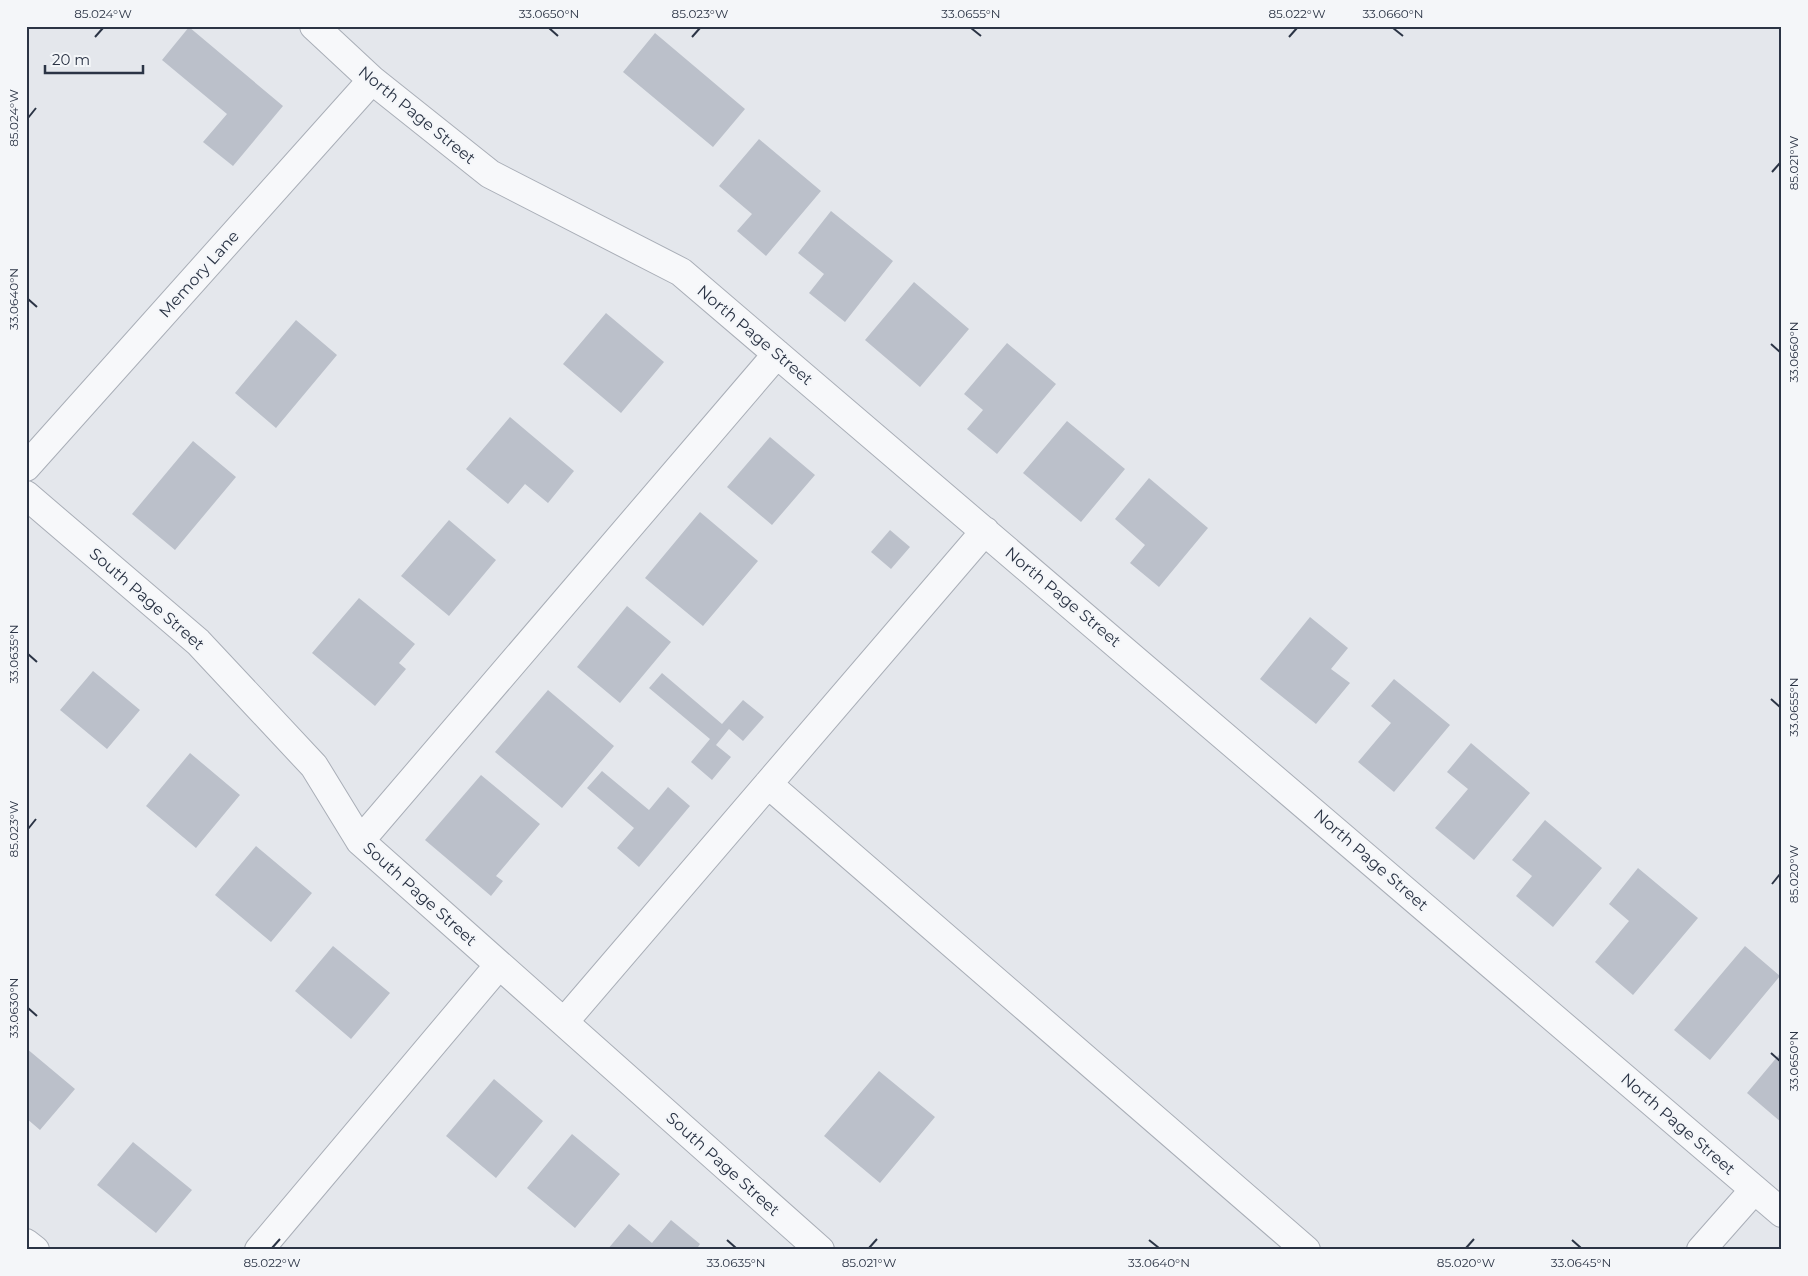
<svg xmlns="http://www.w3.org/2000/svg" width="1808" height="1276" font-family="Montserrat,sans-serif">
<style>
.building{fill:#bbc0ca}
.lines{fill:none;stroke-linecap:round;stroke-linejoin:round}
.minor-casing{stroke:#a9aeb7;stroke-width:30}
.minor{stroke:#f7f8fa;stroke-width:28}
.ticks{fill:none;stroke:#2b3445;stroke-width:2}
.labels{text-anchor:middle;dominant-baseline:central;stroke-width:4;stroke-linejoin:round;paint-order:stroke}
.street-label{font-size:16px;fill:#2b3445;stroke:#f4f6f9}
.neatline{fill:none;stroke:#2b3445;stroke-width:2}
.ticks-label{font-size:12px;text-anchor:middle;fill:#2b3445}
</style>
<rect width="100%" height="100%" fill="#e4e7ec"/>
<path class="building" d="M 189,27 L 283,106 L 233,166 L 203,142 L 227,114 L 162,60 Z
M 655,33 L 745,109 L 713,147 L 623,72 Z
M 759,139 L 821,191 L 766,256 L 737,231 L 752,214 L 719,186 Z
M 831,211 L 893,261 L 845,322 L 809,293 L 824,274 L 798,253 Z
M 914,282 L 969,329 L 920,387 L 865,340 Z
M 606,313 L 664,362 L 621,413 L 563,364 Z
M 296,320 L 337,355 L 276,428 L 235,393 Z
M 1007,343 L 1056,384 L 997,454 L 967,429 L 983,410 L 964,394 Z
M 510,417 L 574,471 L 548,503 L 525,484 L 508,504 L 466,469 Z
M 1067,421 L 1125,469 L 1081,522 L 1023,473 Z
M 770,437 L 815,475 L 772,525 L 727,487 Z
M 193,441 L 236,477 L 175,550 L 132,514 Z
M 1149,478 L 1208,528 L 1159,587 L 1130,563 L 1145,545 L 1115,519 Z
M 700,512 L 758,561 L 703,626 L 645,578 Z
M 449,520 L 496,560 L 449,616 L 401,576 Z
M 890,530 L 910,547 L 891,569 L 871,552 Z
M 359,598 L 415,644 L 399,663 L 406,669 L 375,706 L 312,653 Z
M 627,606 L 671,642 L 620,703 L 577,667 Z
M 1310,617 L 1348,648 L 1331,669 L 1350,683 L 1316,724 L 1260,679 Z
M 93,671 L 140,710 L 107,749 L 60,710 Z
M 662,673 L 722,724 L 743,700 L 764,717 L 743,741 L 729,729 L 716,745 L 731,757 L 712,780 L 691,762 L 710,739 L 649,688 Z
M 1394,679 L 1450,725 L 1394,792 L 1358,762 L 1391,723 L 1371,706 Z
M 548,690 L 614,746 L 562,808 L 495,752 Z
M 1471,743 L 1530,793 L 1474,860 L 1435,828 L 1468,789 L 1447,772 Z
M 190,753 L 240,795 L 196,848 L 146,806 Z
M 602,771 L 649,810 L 668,787 L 690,806 L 639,867 L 617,848 L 634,828 L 587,788 Z
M 481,775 L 540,824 L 496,876 L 503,881 L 491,896 L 425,840 Z
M 1545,820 L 1602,868 L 1553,927 L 1516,896 L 1532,876 L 1512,860 Z
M 256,846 L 312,893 L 271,942 L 215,895 Z
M 1638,868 L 1698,918 L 1633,995 L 1595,962 L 1629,921 L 1609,904 Z
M 333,946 L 390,993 L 351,1039 L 295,991 Z
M 1745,946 L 1780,976 L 1710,1060 L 1674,1030 Z
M 26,1048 L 75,1089 L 40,1130 L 26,1118 Z
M 1782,1051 L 1782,1123 L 1747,1093 Z
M 879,1071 L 935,1117 L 880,1183 L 824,1136 Z
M 494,1079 L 543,1121 L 496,1178 L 446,1136 Z
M 572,1134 L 620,1174 L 575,1228 L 527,1188 Z
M 133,1142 L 192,1190 L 156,1233 L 97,1185 Z
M 671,1220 L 700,1244 L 696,1250 L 607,1250 L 629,1224 L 652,1243 Z"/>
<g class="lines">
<g class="minor-casing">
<path id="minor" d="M 314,26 L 372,80 L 490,174 L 681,272 L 1782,1213
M 26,467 L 372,80
M 26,495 L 198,642 L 314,766 L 360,841 L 820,1250
M 768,784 L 1306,1250
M 360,841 L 777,354
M 564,1022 L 985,531
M 26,1243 L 35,1250
M 259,1250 L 499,965
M 1701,1250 L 1754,1190"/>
</g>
<use href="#minor" class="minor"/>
</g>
<path class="ticks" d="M 549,28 L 558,36M 971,28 L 981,36M 1393,28 L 1403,36M 95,37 L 103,28M 692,37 L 700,28M 1289,37 L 1297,28M 28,118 L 36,108M 1772,172 L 1780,163M 28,299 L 37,307M 1771,344 L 1780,352M 28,654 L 37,662M 1771,699 L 1780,707M 28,829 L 36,819M 1772,884 L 1780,874M 28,1008 L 37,1016M 1771,1053 L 1780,1061M 727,1240 L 736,1248M 1149,1240 L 1159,1248M 1572,1240 L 1581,1248M 272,1248 L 280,1239M 869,1248 L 877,1239M 1466,1248 L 1474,1239"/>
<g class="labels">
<g class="street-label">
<text transform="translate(417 115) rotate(39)">North Page Street</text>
<text transform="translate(199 274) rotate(-48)">Memory Lane</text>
<text transform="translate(755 335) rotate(40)">North Page Street</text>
<text transform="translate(1063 597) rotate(40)">North Page Street</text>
<text transform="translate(147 599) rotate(41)">South Page Street</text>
<text transform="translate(1371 860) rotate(41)">North Page Street</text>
<text transform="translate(420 894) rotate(42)">South Page Street</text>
<text transform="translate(1678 1124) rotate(41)">North Page Street</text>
<text transform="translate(723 1164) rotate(42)">South Page Street</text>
</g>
</g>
<rect width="1808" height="1276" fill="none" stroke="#f4f6f9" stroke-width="55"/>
<path d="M45 65v8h98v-8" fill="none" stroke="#2b3445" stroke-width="2.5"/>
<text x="52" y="65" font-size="15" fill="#2b3445" stroke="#f4f6f9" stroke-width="4" paint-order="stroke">20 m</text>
<rect x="28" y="28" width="1752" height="1220" class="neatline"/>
<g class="ticks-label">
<text x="103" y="18">85.024°W</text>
<text x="549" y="18">33.0650°N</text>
<text x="700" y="18">85.023°W</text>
<text x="971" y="18">33.0655°N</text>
<text x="1297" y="18">85.022°W</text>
<text x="1393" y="18">33.0660°N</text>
<text transform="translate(14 118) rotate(-90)" y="4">85.024°W</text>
<text transform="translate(1794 163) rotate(-90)" y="4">85.021°W</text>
<text transform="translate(14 299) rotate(-90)" y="4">33.0640°N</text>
<text transform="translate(1794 352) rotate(-90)" y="4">33.0660°N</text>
<text transform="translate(14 654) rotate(-90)" y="4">33.0635°N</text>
<text transform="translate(1794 707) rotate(-90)" y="4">33.0655°N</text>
<text transform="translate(14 829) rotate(-90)" y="4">85.023°W</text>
<text transform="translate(1794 874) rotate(-90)" y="4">85.020°W</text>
<text transform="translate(14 1008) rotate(-90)" y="4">33.0630°N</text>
<text transform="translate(1794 1061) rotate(-90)" y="4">33.0650°N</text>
<text x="272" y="1267">85.022°W</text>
<text x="736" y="1267">33.0635°N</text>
<text x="869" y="1267">85.021°W</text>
<text x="1159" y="1267">33.0640°N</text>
<text x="1466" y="1267">85.020°W</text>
<text x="1581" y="1267">33.0645°N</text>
</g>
</svg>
